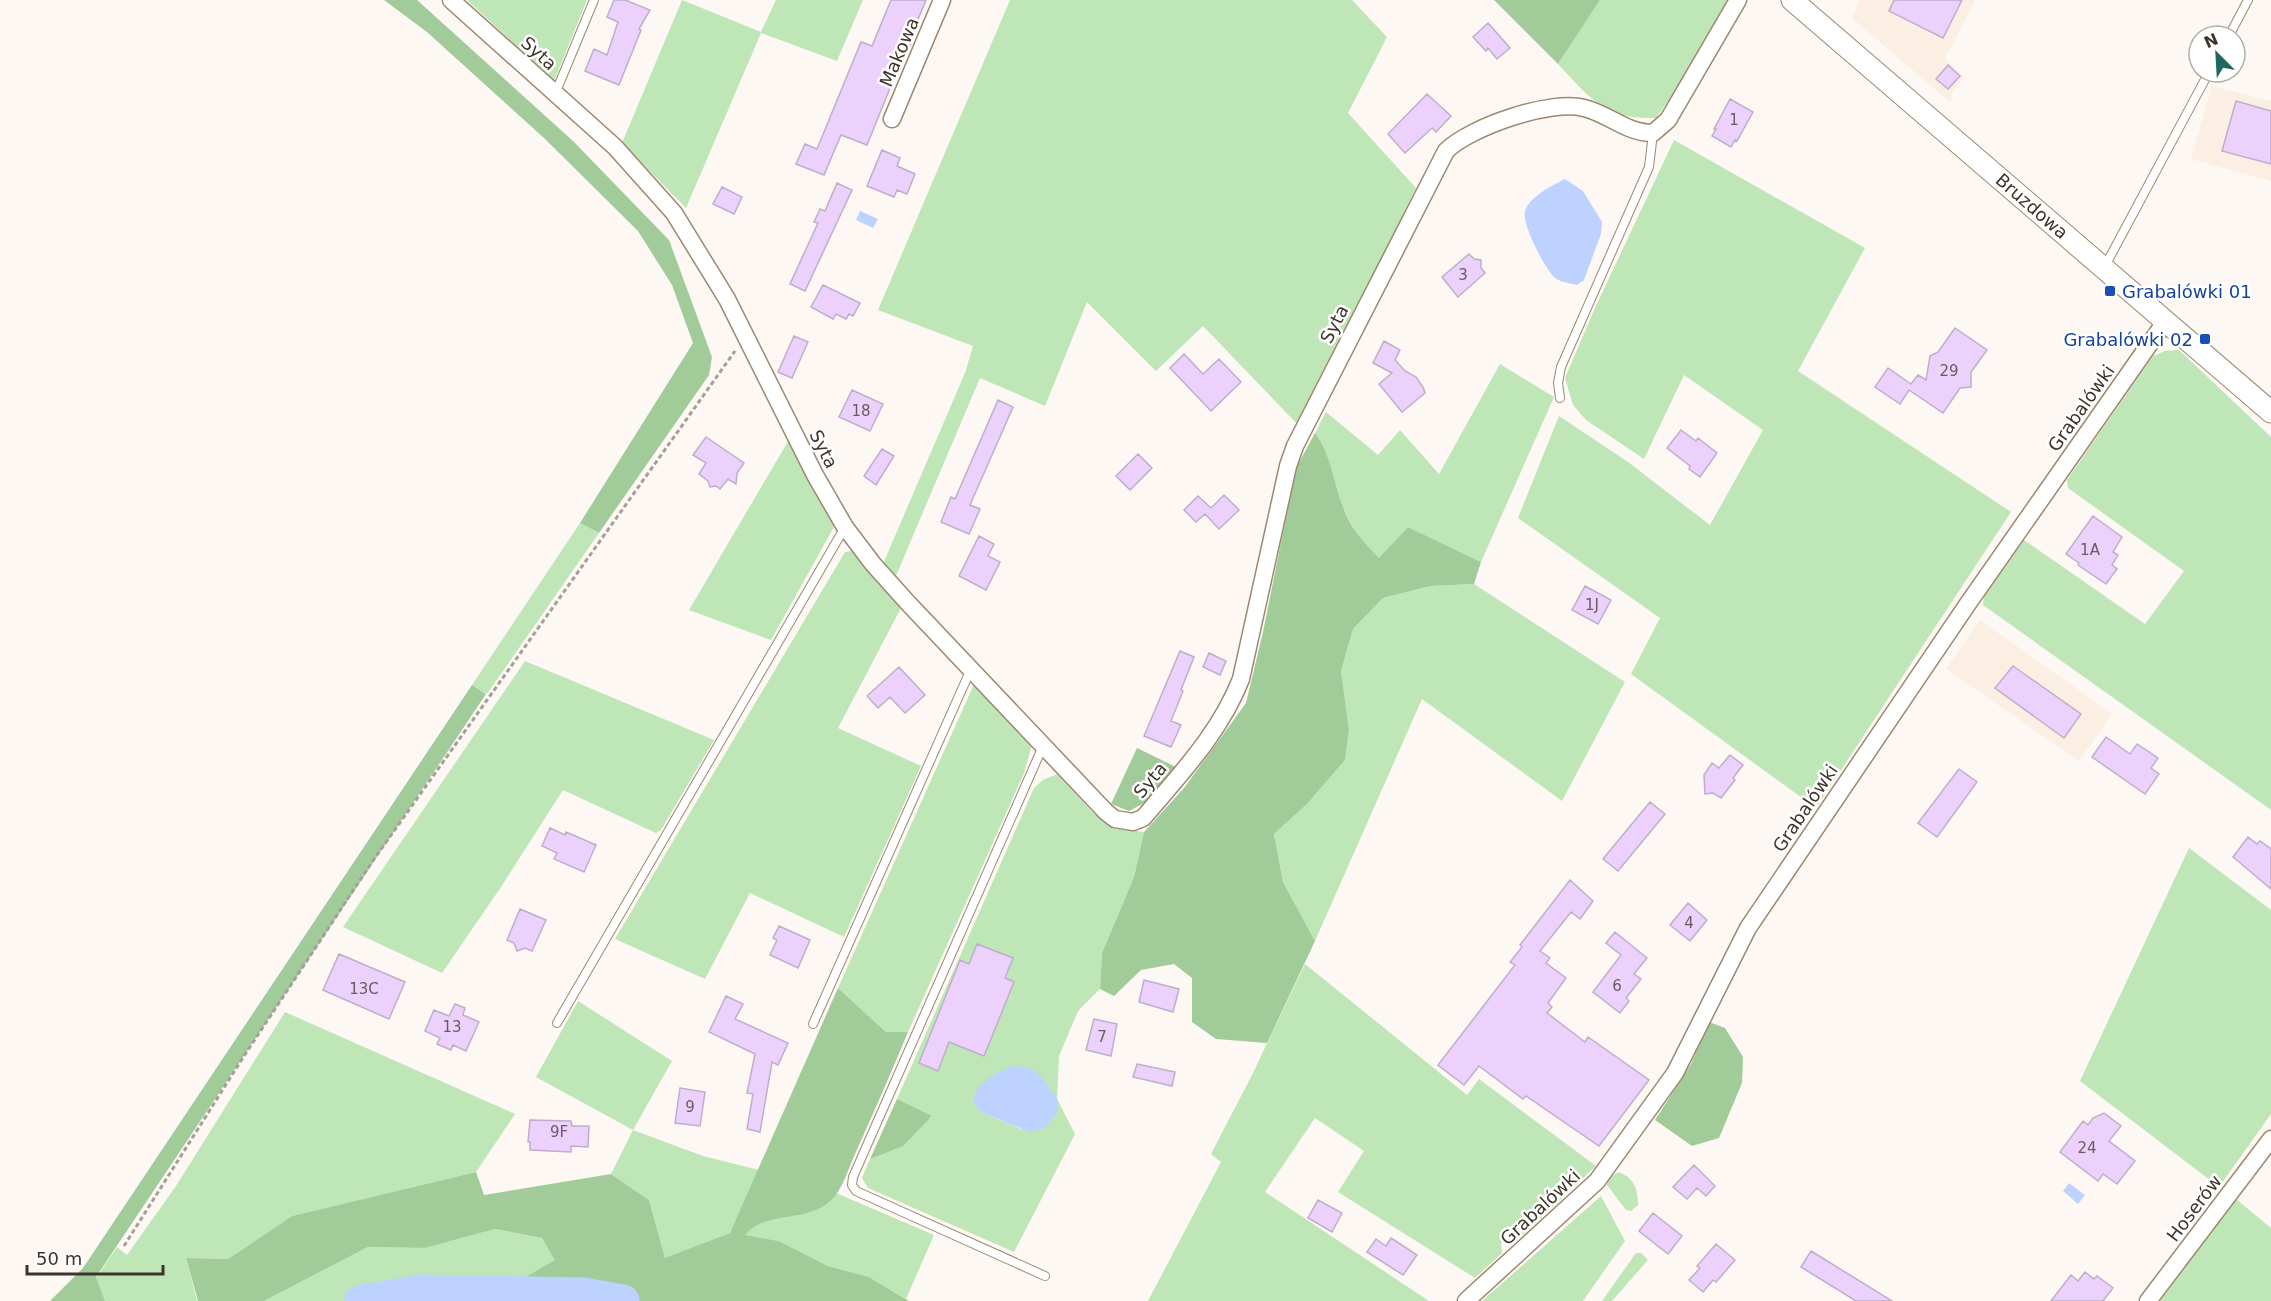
<svg xmlns="http://www.w3.org/2000/svg" width="2271" height="1301" font-family="'DejaVu Sans',sans-serif">
<style>
.built{fill:#fbeee3}
.green{fill:#bee6b7;fill-rule:evenodd}
.forest{fill:#a1cc9a}
.water{fill:#bdd2ff}
.lines{fill:none;stroke-linecap:round;stroke-linejoin:round}
.river{stroke:#bdd2ff;stroke-width:33}
.building{fill:#edd1fd;stroke:#bfaec9;stroke-width:1.5}
.service-casing{stroke:#9e8771;stroke-width:10}
.minor-casing{stroke:#9e8771;stroke-width:19}
.tertiary-casing{stroke:#9e8771;stroke-width:23}
.path{stroke:#a69e97;stroke-width:3;stroke-dasharray:4.5 3;stroke-linecap:butt}
.service{stroke:#fff;stroke-width:8}
.minor{stroke:#fff;stroke-width:16}
.tertiary{stroke:#fff;stroke-width:21}
.transit-dot{fill:#1a4fb4;stroke:#fff;stroke-width:2}
.labels{text-anchor:middle;dominant-baseline:central;stroke-width:5;stroke-linejoin:round;paint-order:stroke}
.number-label{font-size:15px;fill:#6a5b60}
.street-label{font-size:18px;fill:#3e342b;stroke:#fff}
.transit-label{font-size:18px;fill:#164399;stroke:#fff;text-anchor:start}
</style>
<rect width="100%" height="100%" fill="#fdf8f3"/>
<path class="built" d="M 1860,0 L 1975,0 L 1945,59 L 1964,77 L 1952,93 L 1951,103 L 1852,18 Z
M 2212,86 L 2271,101 L 2271,181 L 2191,159 Z
M 1980,620 L 2112,714 L 2079,761 L 1946,669 Z"/>
<path class="green" d="M 467,0 L 587,0 L 554,81 Z
M 682,0 L 761,32 L 776,0 L 863,0 L 837,61 L 761,33 L 686,208 L 622,143 Z
M 1010,0 L 1352,0 L 1387,37 L 1348,113 L 1416,188 L 1300,427 L 1203,326 L 1156,371 L 1087,302 L 1045,406 L 980,378 L 895,578 L 883,564 L 965,373 L 973,346 L 878,310 Z
M 1600,0 L 1728,0 L 1678,87 L 1656,118 C 1605,120 1590,98 1558,64 Z
M 1674,140 L 1865,248 L 1798,371 L 2011,512 L 1816,808 L 1631,674 L 1660,618 L 1518,518 L 1559,416 L 1628,462 L 1710,525 L 1763,430 L 1684,375 L 1644,459 L 1586,420 L 1573,405 L 1565,378 L 1595,308 Z
M 2179,350 L 2271,437 L 2271,810 L 1983,605 L 1984,594 L 2024,540 L 2145,624 L 2184,571 L 2068,488 L 2067,480 L 2153,356 L 2165,351 Z
M 1500,364 L 1554,397 L 1481,562 L 1408,527 L 1379,559 C 1363,542 1350,526 1342,504 C 1333,480 1331,454 1315,433 L 1326,412 L 1378,455 L 1400,430 L 1439,474 Z
M 790,438 L 835,525 L 771,640 L 689,610 Z
M 580,523 L 599,533 L 487,694 L 472,685 Z
M 853,551 L 901,608 L 838,728 L 921,766 L 844,937 L 750,893 L 705,979 L 615,939 L 845,552 Z
M 1474,584 L 1625,682 L 1562,801 L 1422,699 L 1315,941 L 1283,882 L 1274,834 L 1308,803 L 1345,760 L 1349,730 L 1341,671 L 1353,629 L 1383,598 L 1431,586 Z
M 525,661 L 714,740 L 661,830 L 656,833 L 563,790 L 501,887 L 442,973 L 343,927 Z
M 975,682 L 1032,745 L 1024,773 L 908,1032 L 886,1032 L 838,988 Z
M 1057,774 L 1093,813 L 1114,828 L 1144,832 L 1134,877 L 1102,953 L 1100,989 L 1078,1011 L 1059,1056 L 1057,1099 L 1075,1134 L 1014,1252 L 868,1188 L 862,1178 L 870,1159 L 884,1153 L 932,1117 L 897,1099 L 1034,788 L 1043,780 ZM 974,1104 L 1028,1132 L 981,1112 Z
M 2189,848 L 2271,910 L 2271,1114 L 2219,1187 L 2080,1081 Z
M 1305,964 L 1467,1095 L 1479,1079 L 1596,1166 L 1522,1236 L 1501,1243 L 1502,1253 L 1475,1278 L 1338,1192 L 1364,1151 L 1315,1118 L 1265,1192 L 1429,1301 L 1148,1301 L 1221,1162 L 1211,1154 L 1252,1075 Z
M 578,1001 L 672,1061 L 633,1130 L 703,1156 L 759,1170 L 730,1233 L 665,1259 L 649,1200 L 611,1174 L 633,1130 L 536,1077 Z
M 285,1012 L 515,1114 L 476,1172 L 292,1216 L 228,1259 L 186,1258 L 197,1301 L 105,1301 L 96,1278 L 117,1247 L 127,1255 L 176,1186 Z
M 1618,1172 C 1634,1177 1638,1189 1638,1205 L 1631,1211 L 1626,1210 L 1607,1185 L 1609,1178 Z
M 836,1193 L 934,1235 L 906,1299 L 869,1277 L 828,1266 L 779,1241 L 744,1235 C 769,1207 813,1223 836,1193 Z
M 1601,1196 L 1625,1241 L 1583,1301 L 1482,1301 Z
M 2236,1199 L 2271,1228 L 2271,1301 L 2160,1301 Z
M 495,1229 L 542,1238 L 556,1260 L 484,1301 L 264,1301 L 368,1247 L 425,1248 Z
M 1636,1253 L 1641,1253 L 1648,1260 L 1612,1301 L 1602,1301 Z"/>
<path class="forest" d="M 384,0 L 417,0 L 573,141 L 669,240 L 712,357 L 709,375 L 599,533 L 580,523 L 693,343 L 672,285 L 638,231 L 544,138 L 427,32 Z
M 1494,0 L 1600,0 L 1558,64 Z
M 1315,433 C 1331,454 1333,480 1342,504 C 1349,526 1363,542 1379,558 L 1408,527 L 1481,562 L 1474,584 L 1431,586 L 1383,598 L 1353,629 L 1341,671 L 1349,730 L 1345,760 L 1308,803 L 1274,834 L 1283,882 L 1315,941 L 1267,1043 L 1216,1039 L 1192,1022 L 1192,978 L 1174,964 L 1141,970 L 1114,996 L 1100,989 L 1102,953 L 1134,877 L 1144,832 L 1184,788 L 1246,703 L 1263,632 L 1296,468 Z
M 472,685 L 486,694 L 96,1277 L 105,1301 L 50,1301 L 83,1268 Z
M 1137,748 L 1176,767 L 1150,800 L 1129,811 L 1111,804 Z
M 838,988 L 886,1032 L 908,1032 C 891,1073 873,1114 855,1154 C 848,1169 842,1192 829,1202 C 805,1223 766,1210 745,1235 L 779,1241 L 828,1266 L 869,1277 L 909,1301 L 484,1301 L 555,1260 L 542,1238 L 495,1229 L 425,1248 L 368,1247 L 264,1301 L 198,1301 L 186,1258 L 228,1259 L 292,1216 L 476,1172 L 484,1195 L 611,1174 L 649,1200 L 665,1258 L 730,1233 Z
M 1709,1022 L 1725,1028 L 1743,1057 L 1742,1083 L 1719,1138 L 1692,1146 L 1655,1120 L 1691,1064 Z
M 897,1099 L 932,1116 L 903,1146 L 870,1159 Z"/>
<path class="water" d="M 1565,179 L 1583,191 L 1602,222 L 1601,234 L 1584,280 L 1577,285 C 1570,283 1560,282 1555,278 C 1545,269 1521,223 1525,211 C 1530,196 1552,186 1565,179 Z
M 860,211 L 878,219 L 873,228 L 856,220 Z
M 1012,1066 L 1033,1069 L 1044,1080 L 1057,1099 L 1058,1112 L 1045,1128 L 1029,1132 L 981,1112 L 974,1104 C 972,1083 996,1074 1012,1066 Z
M 2069,1183 L 2085,1195 L 2078,1204 L 2063,1191 Z"/>
<g class="lines">
<path class="river" d="M 361,1301 L 423,1291 L 584,1294 L 623,1301"/>
</g>
<path class="building" d="M 614,0 L 625,0 L 650,10 L 639,29 L 641,30 L 619,85 L 585,71 L 594,49 L 607,55 L 618,22 L 607,17 Z
M 891,0 L 926,0 L 912,34 L 914,35 L 907,52 L 905,51 L 867,145 L 841,135 L 824,175 L 796,164 L 805,144 L 817,149 L 861,42 L 872,46 Z
M 1894,0 L 1962,0 L 1943,38 L 1889,11 Z
M 1488,23 L 1510,48 L 1497,59 L 1488,48 L 1486,51 L 1473,37 Z
M 1948,65 L 1960,76 L 1948,89 L 1936,79 Z
M 1427,94 L 1451,116 L 1436,132 L 1432,128 L 1405,153 L 1388,134 Z
M 1730,99 L 1753,112 L 1737,141 L 1735,140 L 1731,147 L 1712,136 L 1716,129 L 1714,129 Z
M 2236,101 L 2271,111 L 2271,164 L 2222,151 Z
M 882,150 L 900,158 L 897,166 L 915,174 L 907,194 L 897,190 L 894,197 L 867,186 Z
M 837,183 L 852,190 L 805,291 L 790,284 L 818,223 L 814,222 L 820,209 L 825,211 Z
M 722,187 L 742,197 L 734,214 L 713,204 Z
M 1469,254 L 1474,259 L 1481,260 L 1481,268 L 1485,273 L 1458,297 L 1442,277 Z
M 823,285 L 860,303 L 853,316 L 849,314 L 846,319 L 836,314 L 833,319 L 811,307 Z
M 1955,328 L 1987,350 L 1971,372 L 1971,387 L 1960,388 L 1943,413 L 1909,390 L 1900,404 L 1875,387 L 1888,368 L 1911,384 L 1918,375 L 1926,380 L 1930,356 L 1938,352 Z
M 794,336 L 808,342 L 792,378 L 778,372 Z
M 1384,341 L 1400,350 L 1395,360 L 1405,371 L 1416,377 L 1423,387 L 1425,393 L 1402,412 L 1379,384 L 1392,373 L 1373,363 Z
M 1184,354 L 1203,374 L 1219,359 L 1241,382 L 1211,411 L 1170,368 Z
M 852,390 L 883,404 L 870,431 L 839,417 Z
M 998,400 L 1013,407 L 970,505 L 980,509 L 969,534 L 941,522 L 951,497 L 955,499 Z
M 1681,430 L 1696,441 L 1698,438 L 1717,453 L 1700,477 L 1689,469 L 1690,466 L 1667,448 Z
M 706,437 L 744,463 L 737,473 L 736,484 L 728,479 L 720,489 L 716,486 L 710,487 L 708,481 L 699,474 L 706,463 L 693,455 Z
M 882,449 L 894,456 L 876,485 L 864,476 Z
M 1138,454 L 1152,468 L 1130,490 L 1116,476 Z
M 1224,495 L 1239,510 L 1219,529 L 1205,514 L 1196,522 L 1184,510 L 1198,496 L 1211,508 Z
M 2093,516 L 2122,537 L 2113,552 L 2118,555 L 2112,565 L 2117,569 L 2106,584 L 2078,565 L 2079,563 L 2066,554 Z
M 979,536 L 994,544 L 988,556 L 1000,562 L 986,590 L 959,576 Z
M 1585,586 L 1611,600 L 1598,624 L 1572,610 Z
M 1180,651 L 1194,657 L 1181,690 L 1183,691 L 1171,721 L 1181,725 L 1171,747 L 1144,736 Z
M 1209,653 L 1226,661 L 1220,675 L 1203,667 Z
M 2013,666 L 2081,714 L 2064,738 L 1995,688 Z
M 899,667 L 925,695 L 905,713 L 890,697 L 878,708 L 867,696 Z
M 2106,737 L 2130,754 L 2137,744 L 2158,758 L 2151,768 L 2159,774 L 2145,794 L 2092,757 Z
M 1730,755 L 1743,765 L 1733,778 L 1735,780 L 1721,798 L 1713,793 L 1705,794 L 1704,775 L 1712,763 L 1719,768 Z
M 1959,769 L 1977,782 L 1937,837 L 1918,823 Z
M 1650,802 L 1665,814 L 1618,871 L 1603,859 Z
M 550,828 L 565,835 L 566,832 L 596,845 L 584,872 L 554,859 L 557,853 L 542,846 Z
M 2248,837 L 2257,844 L 2260,841 L 2271,849 L 2271,889 L 2233,857 Z
M 1570,880 L 1593,901 L 1580,919 L 1571,912 L 1540,951 L 1550,958 L 1546,963 L 1566,978 L 1548,1003 L 1552,1007 L 1547,1013 L 1585,1042 L 1588,1037 L 1649,1080 L 1599,1146 L 1526,1096 L 1523,1099 L 1479,1066 L 1464,1085 L 1438,1065 L 1515,965 L 1510,962 L 1522,947 L 1520,945 Z
M 1688,903 L 1707,920 L 1690,941 L 1670,925 Z
M 520,909 L 546,920 L 532,951 L 525,948 L 517,951 L 514,943 L 507,940 Z
M 779,926 L 810,940 L 798,968 L 770,955 L 777,940 L 773,938 Z
M 1615,932 L 1647,958 L 1634,974 L 1641,979 L 1626,998 L 1629,1001 L 1620,1013 L 1593,992 L 1621,955 L 1606,943 Z
M 977,944 L 1013,958 L 1005,978 L 1014,982 L 984,1056 L 949,1042 L 938,1071 L 919,1063 L 960,960 L 969,964 Z
M 339,954 L 405,982 L 389,1019 L 323,990 Z
M 1144,980 L 1179,989 L 1173,1012 L 1139,1002 Z
M 726,996 L 743,1004 L 735,1019 L 788,1043 L 778,1065 L 772,1062 L 760,1132 L 747,1129 L 753,1094 L 747,1093 L 755,1054 L 709,1032 Z
M 455,1004 L 465,1008 L 463,1015 L 479,1022 L 466,1051 L 453,1045 L 451,1050 L 437,1044 L 440,1038 L 425,1031 L 434,1010 L 449,1016 Z
M 1094,1019 L 1117,1024 L 1111,1056 L 1086,1050 Z
M 1137,1064 L 1175,1072 L 1172,1086 L 1133,1077 Z
M 680,1088 L 705,1092 L 700,1126 L 675,1123 Z
M 2104,1113 L 2121,1126 L 2109,1141 L 2135,1161 L 2117,1184 L 2103,1174 L 2098,1181 L 2060,1152 L 2083,1121 L 2088,1125 L 2093,1118 Z
M 530,1120 L 571,1121 L 572,1126 L 589,1126 L 588,1147 L 571,1146 L 571,1152 L 530,1150 L 530,1142 L 528,1142 Z
M 1694,1165 L 1715,1186 L 1706,1196 L 1697,1188 L 1687,1199 L 1673,1187 Z
M 1318,1200 L 1342,1213 L 1332,1232 L 1308,1218 Z
M 1653,1213 L 1682,1236 L 1668,1254 L 1639,1231 Z
M 1391,1238 L 1417,1255 L 1403,1275 L 1367,1252 L 1376,1239 L 1386,1246 Z
M 1716,1244 L 1735,1260 L 1716,1282 L 1713,1280 L 1703,1292 L 1689,1280 L 1700,1268 L 1697,1266 Z
M 1811,1251 L 1892,1301 L 1856,1301 L 1801,1267 Z
M 2085,1272 L 2094,1279 L 2097,1276 L 2113,1288 L 2103,1301 L 2051,1301 L 2071,1275 L 2078,1281 Z"/>
<g class="lines">
<g class="service-casing">
<path id="service" d="M 2229,36 L 2248,0
M 555,94 L 594,0
M 2104,268 L 2209,72
M 1560,398 L 1558,383 L 1561,367 L 1649,167 L 1653,133
M 1043,746 L 853,1177 L 852,1185 L 856,1191 L 1045,1276
M 557,1023 L 845,527
M 813,1024 L 971,669"/>
</g>
<g class="minor-casing">
<path id="minor" d="M 451,0 L 615,147 L 674,213 L 727,299 L 815,475 L 845,527 L 873,564 L 908,603 L 1106,812 L 1115,819 L 1133,822 L 1143,818 L 1150,810 C 1185,769 1221,730 1241,679 L 1288,466 L 1295,446 L 1446,151 C 1470,127 1551,99 1584,108 C 1609,114 1626,133 1653,133 L 1668,120 L 1738,0
M 892,119 L 942,0
M 1466,1301 L 1597,1181 L 1675,1073 L 1748,928 L 1967,605 L 2165,322
M 2148,1301 L 2271,1139"/>
</g>
<g class="tertiary-casing">
<path id="tertiary" d="M 1792,0 L 2271,412"/>
</g>
<path class="path" d="M 124,1246 L 244,1056 L 372,862 L 735,351"/>
<use href="#service" class="service"/>
<use href="#minor" class="minor"/>
<use href="#tertiary" class="tertiary"/>
</g>
<g class="transit-dot">
<rect x="2104" y="285" width="12" height="12" rx="3"/>
<rect x="2199" y="333" width="12" height="12" rx="3"/>
</g>
<g class="labels">
<g class="number-label">
<text x="1734" y="120">1</text>
<text x="1463" y="275">3</text>
<text x="1949" y="371">29</text>
<text x="861" y="411">18</text>
<text x="2090" y="550">1A</text>
<text x="1592" y="605">1J</text>
<text x="1689" y="923">4</text>
<text x="1617" y="986">6</text>
<text x="364" y="989">13C</text>
<text x="452" y="1027">13</text>
<text x="1102" y="1037">7</text>
<text x="690" y="1107">9</text>
<text x="559" y="1132">9F</text>
<text x="2087" y="1148">24</text>
</g>
<g class="street-label">
<text transform="translate(899 52) rotate(-67)">Makowa</text>
<text transform="translate(539 53) rotate(42)">Syta</text>
<text transform="translate(2032 206) rotate(41)">Bruzdowa</text>
<text transform="translate(1334 324) rotate(-63)">Syta</text>
<text transform="translate(2081 408) rotate(-55)">Grabalówki</text>
<text transform="translate(824 449) rotate(63)">Syta</text>
<text transform="translate(1150 780) rotate(-50)">Syta</text>
<text transform="translate(1805 808) rotate(-56)">Grabalówki</text>
<text transform="translate(1540 1207) rotate(-43)">Grabalówki</text>
<text transform="translate(2194 1208) rotate(-53)">Hoserów</text>
</g>
<g class="transit-label">
<text x="2122" y="291">Grabalówki 01</text>
<text x="2193" y="339" text-anchor="end">Grabalówki 02</text>
</g>
</g>
<g transform="translate(2217 54) rotate(336)"><circle r="28" fill="#ffffff" stroke="#b2aeaa" stroke-width="1.5"/>
<path d="M0-4.5L10 22L0 15L-10 22Z" fill="#20685f"/>
<text y="-9" font-size="16" font-weight="bold" text-anchor="middle" fill="#3e342b">N</text>
</g>
<path d="M27 1265v9h136v-9" fill="none" stroke="#3e342b" stroke-width="3"/>
<text x="36" y="1265" font-size="18" fill="#3e342b" stroke="#ffffff" stroke-width="4.5" paint-order="stroke">50 m</text>
</svg>
